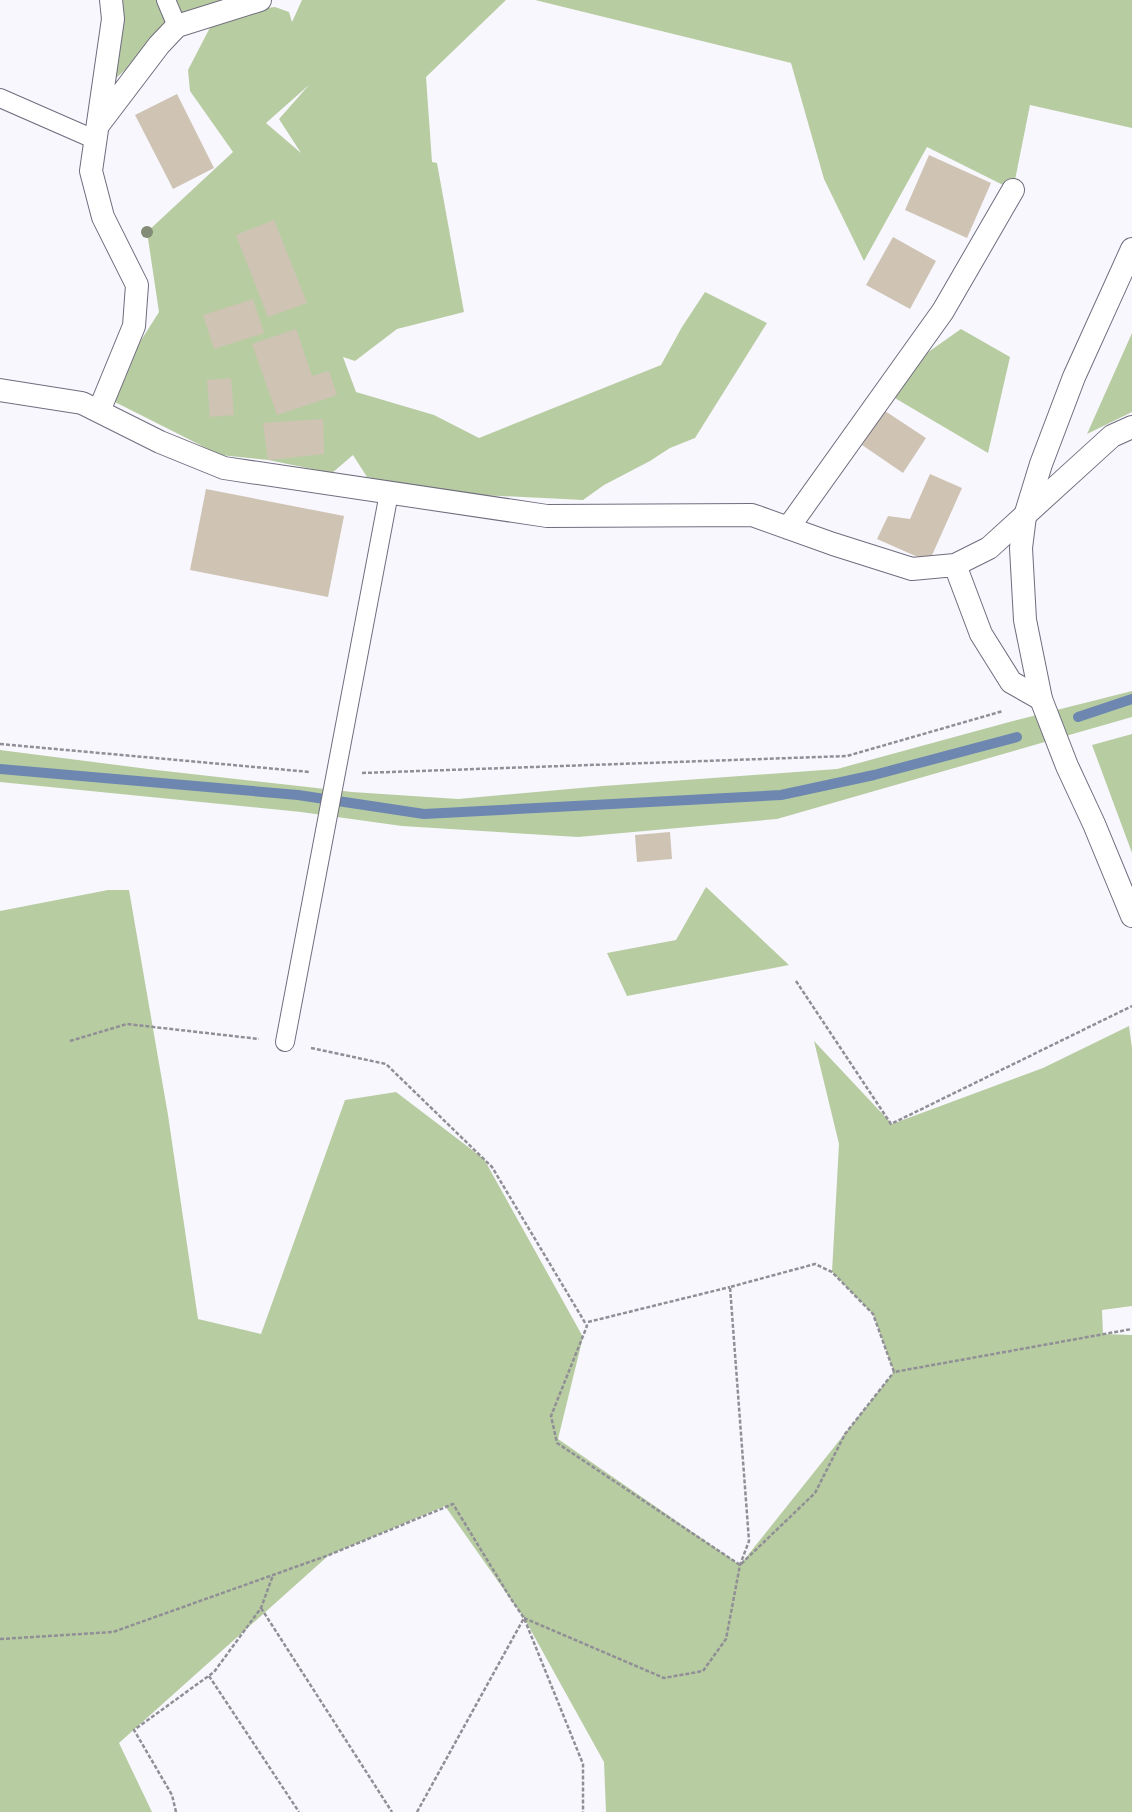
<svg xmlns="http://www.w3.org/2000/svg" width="1132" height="1812" font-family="'DejaVu Sans',sans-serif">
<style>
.green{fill:#b8cca2;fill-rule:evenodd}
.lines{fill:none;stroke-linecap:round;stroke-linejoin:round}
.stream{stroke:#6d87b0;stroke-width:10}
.building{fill:#cfc3b4}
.service-casing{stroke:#706d7e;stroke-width:20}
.minor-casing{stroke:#706d7e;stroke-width:24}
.tertiary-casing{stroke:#706d7e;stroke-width:24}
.path{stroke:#908f96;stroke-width:2.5;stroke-dasharray:4 2;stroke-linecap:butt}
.service{stroke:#fff;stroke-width:18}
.minor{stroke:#fff;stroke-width:22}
.tertiary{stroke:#fff;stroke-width:22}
.tree{fill:#838c76}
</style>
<rect width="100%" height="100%" fill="#f8f7fe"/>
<path class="green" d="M 109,0 L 255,0 L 177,26 L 103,89 Z
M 302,0 L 506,0 L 426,77 L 432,162 L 437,163 L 464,312 L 397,329 L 355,361 L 343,357 L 356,392 L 434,415 L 479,438 L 661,365 L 682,327 L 705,292 L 767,323 L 695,438 L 670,448 L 650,461 L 604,485 L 583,500 L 459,494 L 367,477 L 353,455 L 332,473 L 268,460 L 220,455 L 105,397 L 159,312 L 147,232 L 233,152 L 190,91 L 188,70 L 217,14 L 275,7 L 289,12 L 292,22 ZM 309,85 L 279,119 L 301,153 L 266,123 Z
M 535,0 L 1132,0 L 1132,128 L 1030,105 L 1013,190 L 927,147 L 864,261 L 824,179 L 791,63 Z
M 961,329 L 1010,357 L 988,453 L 888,394 L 917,360 Z
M 1132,333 L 1132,412 L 1087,434 Z
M 1132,691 L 1132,717 L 777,819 L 578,837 L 402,826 L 301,812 L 0,782 L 0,750 L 156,770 L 352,792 L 458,799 L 603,786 L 837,769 L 1013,721 Z
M 1132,734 L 1132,853 L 1092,745 Z
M 706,887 L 789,965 L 627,996 L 607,953 L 676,940 Z
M 108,890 L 129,890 L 168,1115 L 198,1319 L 261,1334 L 345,1100 L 396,1092 L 484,1159 L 583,1337 L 558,1439 L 740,1565 L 894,1372 L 873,1314 L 832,1272 L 839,1144 L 814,1041 L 892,1124 L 1043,1068 L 1129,1026 L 1132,1048 L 1132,1306 L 1102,1310 L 1103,1334 L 1132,1335 L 1132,1812 L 606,1812 L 604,1762 L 524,1618 L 445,1506 L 329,1555 L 119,1743 L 152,1812 L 0,1812 L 0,911 Z"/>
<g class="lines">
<path class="stream" d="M 1078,717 L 1132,699
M 0,769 L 298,795 L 424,814 L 781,795 L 874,775 L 1017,737"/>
</g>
<path class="building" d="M 177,94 L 214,168 L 173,189 L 135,115 Z
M 929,155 L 991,183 L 967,238 L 905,210 Z
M 274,220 L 307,303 L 268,317 L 236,235 Z
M 893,237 L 936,261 L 910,309 L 866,285 Z
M 253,299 L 264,333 L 214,349 L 203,315 Z
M 296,329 L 312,376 L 329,371 L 337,395 L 277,415 L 252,344 Z
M 231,378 L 234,415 L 210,417 L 207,380 Z
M 885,411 L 926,438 L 903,473 L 862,445 Z
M 323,419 L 324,454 L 268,460 L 263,423 Z
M 930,474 L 962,488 L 929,562 L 877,539 L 888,516 L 910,519 Z
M 206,489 L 344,516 L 328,597 L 190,570 Z
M 670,832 L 672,859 L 637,862 L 635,835 Z"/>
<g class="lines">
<g class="service-casing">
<path id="service" d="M 166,0 L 177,26
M 0,98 L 96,140
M 285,1042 L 389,493"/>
</g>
<g class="minor-casing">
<path id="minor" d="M 99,124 L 159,45 L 177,26 L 260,0
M 0,390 L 82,403 L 160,442 L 224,468 L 547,516 L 752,515 L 833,544 L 912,569 L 955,565 L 989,548 L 1112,436 L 1132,427
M 99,411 L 134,326 L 137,285 L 103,217 L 91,171 L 113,19 L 111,0
M 788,528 L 943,311 L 1013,190
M 955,565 L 981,634 L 1011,682 L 1041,699"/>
</g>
<g class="tertiary-casing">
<path id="tertiary" d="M 1132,249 L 1074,377 L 1041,464 L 1025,516 L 1021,548 L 1025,620 L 1041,699 L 1067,766 L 1094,824 L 1132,916"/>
</g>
<path class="path" d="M 0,744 L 310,772
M 362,773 L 847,756 L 1003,711
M 796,981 L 891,1124 L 1132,1006
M 70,1041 L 127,1024 L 259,1039
M 311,1048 L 386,1064 L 492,1167 L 587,1326 L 551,1416 L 557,1443 L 740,1565 L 815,1493 L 845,1434 L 894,1372
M 588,1322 L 730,1287
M 261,1608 L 392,1812
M 524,1618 L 664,1678 L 703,1671 L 726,1639 L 740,1565 L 749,1541 L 730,1287 L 815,1264 L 832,1272 L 873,1314 L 894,1372 L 1132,1329
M 0,1639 L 113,1632 L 329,1555 L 453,1504 L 511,1599 L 524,1618 L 583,1764 L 583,1812
M 209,1676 L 299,1812
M 176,1812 L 172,1795 L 134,1730 L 214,1672 L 261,1608 L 273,1575
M 417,1812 L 524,1618"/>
<use href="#service" class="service"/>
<use href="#minor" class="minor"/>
<use href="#tertiary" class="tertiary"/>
</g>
<circle class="tree" cx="147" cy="232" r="6"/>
</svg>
